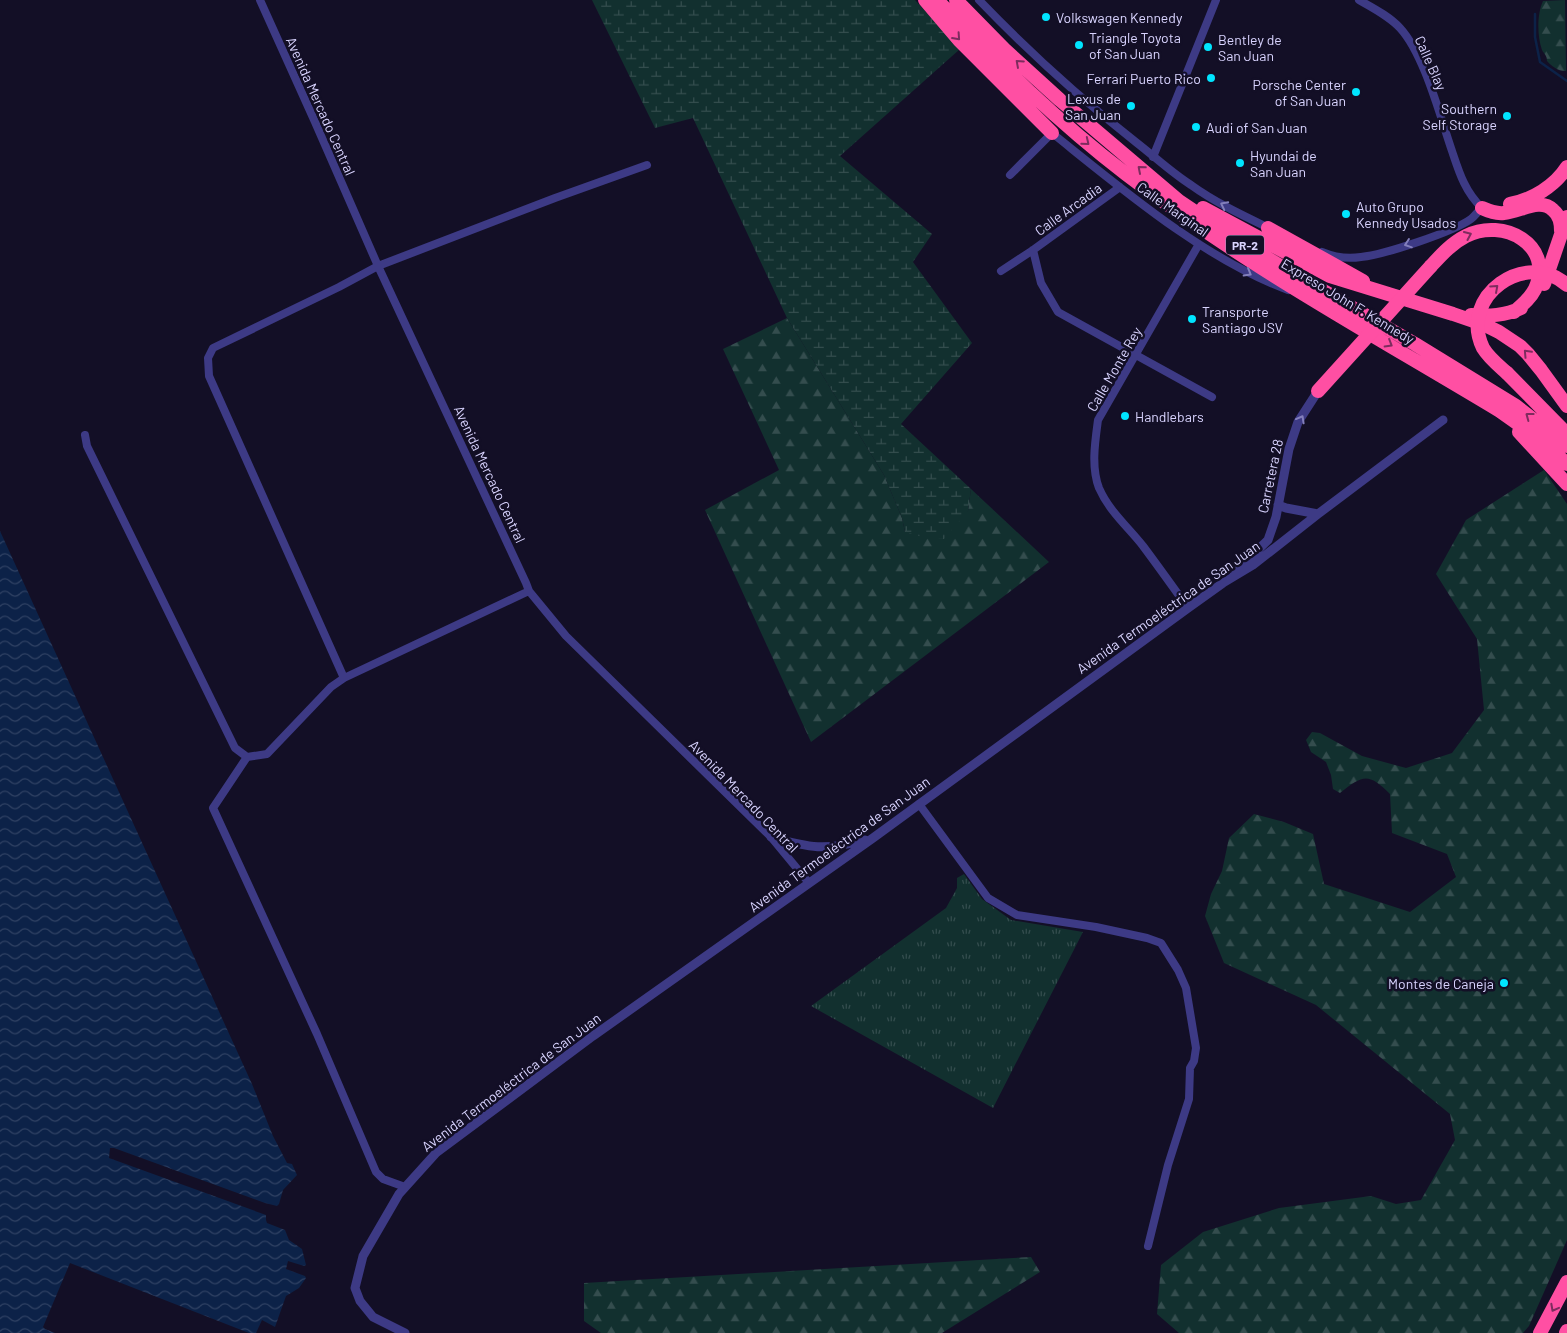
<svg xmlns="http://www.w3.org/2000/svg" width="1567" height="1333" font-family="Barlow,sans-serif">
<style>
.grass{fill:url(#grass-tufts)}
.forest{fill:url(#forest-firs)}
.wetland{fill:url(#wetland-marsh)}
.water{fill:url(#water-waves)}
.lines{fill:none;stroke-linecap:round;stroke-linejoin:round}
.stream{stroke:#0c2248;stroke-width:2.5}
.minor{stroke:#3d3a85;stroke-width:8}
.tertiary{stroke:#3d3a85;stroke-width:9}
.motorway{stroke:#ff4fa3;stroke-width:14}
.motorway-bridge{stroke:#ff4fa3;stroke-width:14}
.oneway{stroke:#7d2c5e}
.oneway2{stroke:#837fbc}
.poi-dot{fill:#00e5ff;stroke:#130f26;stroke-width:2}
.labels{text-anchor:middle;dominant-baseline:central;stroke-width:5;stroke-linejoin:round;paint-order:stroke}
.shield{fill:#130f26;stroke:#9e99be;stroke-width:1}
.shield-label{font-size:12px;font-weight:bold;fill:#d9d4ff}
.poi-label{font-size:14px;fill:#d9d4ff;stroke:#130f26;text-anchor:start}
.street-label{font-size:14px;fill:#d9d4ff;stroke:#130f26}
</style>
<defs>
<pattern id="grass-tufts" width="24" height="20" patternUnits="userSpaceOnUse" patternTransform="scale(1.25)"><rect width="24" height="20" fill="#12302f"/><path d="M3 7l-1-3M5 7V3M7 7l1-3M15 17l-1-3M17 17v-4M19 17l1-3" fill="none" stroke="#344d4e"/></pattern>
<pattern id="forest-firs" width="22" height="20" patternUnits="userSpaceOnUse" patternTransform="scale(1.25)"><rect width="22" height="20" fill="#12302f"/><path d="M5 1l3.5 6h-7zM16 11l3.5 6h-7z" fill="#344d4e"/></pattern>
<pattern id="wetland-marsh" width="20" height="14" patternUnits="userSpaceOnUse" patternTransform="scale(1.25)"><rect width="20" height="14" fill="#12302f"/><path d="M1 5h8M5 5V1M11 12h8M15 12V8" fill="none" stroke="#344d4e"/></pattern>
<pattern id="water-waves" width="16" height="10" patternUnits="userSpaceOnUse" patternTransform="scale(1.25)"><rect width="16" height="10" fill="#0c2248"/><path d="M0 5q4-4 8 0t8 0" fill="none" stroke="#2f4163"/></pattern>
</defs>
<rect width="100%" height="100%" fill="#130f26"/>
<path class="grass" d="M 964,874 L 982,899 L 1011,920 L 1083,932 L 993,1108 L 811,1006 L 946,908 L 957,888 L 957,878 Z"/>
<path class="forest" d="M 1565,0 L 1566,71 C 1560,72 1551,66 1547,61 C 1547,55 1544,54 1542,50 C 1537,36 1537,14 1543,1 Z
M 787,318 L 884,475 L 902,518 L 905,532 L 968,511 L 971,489 L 1049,562 L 811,742 L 705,510 L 779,470 L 723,349 Z
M 1544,470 L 1567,504 L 1567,1240 L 1529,1326 L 1523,1333 L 1179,1333 L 1157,1314 L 1161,1265 L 1203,1232 L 1279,1208 L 1371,1196 L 1396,1204 L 1421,1200 L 1455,1140 L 1450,1114 L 1316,1005 L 1224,963 L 1205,916 L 1211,894 L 1222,871 L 1229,838 L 1254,814 L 1284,822 L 1313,834 L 1324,884 L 1410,912 L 1456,877 L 1447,854 L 1392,833 L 1390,794 C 1368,772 1363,775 1340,793 L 1333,789 L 1331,775 L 1326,762 L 1311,752 L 1306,740 L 1312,732 L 1320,733 L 1362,756 L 1406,768 L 1452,753 L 1484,710 L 1477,639 L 1436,574 L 1466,520 Z
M 1031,1257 L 1040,1272 L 942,1333 L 601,1333 L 584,1321 L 584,1283 Z"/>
<path class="wetland" d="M 592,0 L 915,0 L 960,49 L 840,156 L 932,234 L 913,262 L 972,343 L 901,424 L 971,489 L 968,511 L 944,539 L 930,539 L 905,532 L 902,518 L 884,475 L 787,318 L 693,118 L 655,128 Z"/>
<path class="water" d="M 0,531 L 252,1084 L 273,1136 L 287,1163 L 292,1164 L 297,1175 L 283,1190 L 279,1204 L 277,1206 L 265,1203 L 114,1148 L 110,1148 L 109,1158 L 266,1215 L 266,1220 L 267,1223 L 285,1230 L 289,1240 L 302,1249 L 306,1265 L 304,1266 L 288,1261 L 286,1269 L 305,1276 L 306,1278 L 299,1288 L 286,1296 L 275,1327 L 262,1320 L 256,1333 L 249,1333 L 70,1263 L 43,1327 L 45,1329 L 55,1333 L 0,1333 Z"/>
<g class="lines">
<path class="stream" d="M 1535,14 L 1535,37 L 1540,62 L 1567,81"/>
<path class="minor" d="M 260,0 L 315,122 L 378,266 L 526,583 L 529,591 L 566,636 L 771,837 L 809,883
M 979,0 C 1028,51 1081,99 1137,143 C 1155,157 1172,173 1191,185 C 1216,203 1244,216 1271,229
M 1153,157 L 1216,0
M 1010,175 L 1052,133 C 1122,189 1204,259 1288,290
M 1033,250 L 1041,283 L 1058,312 L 1212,397
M 1322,252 C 1334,257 1348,259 1361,257 C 1383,255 1453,232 1471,219 C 1475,216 1478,211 1482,208 C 1465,192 1459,172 1452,151 C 1440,116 1424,54 1400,28 C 1389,16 1373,8 1359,0
M 1001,271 L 1033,250 L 1120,187
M 85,435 L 87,446 L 235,748 L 247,757 L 267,754 L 331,687 L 344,678 L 529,591
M 1188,608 C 1173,587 1158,566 1143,546 C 1128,527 1109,511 1099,488 C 1091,467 1095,442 1098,420 L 1199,244
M 344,678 L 209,376 L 208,358 L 213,348 L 339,287 L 378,266 L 555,198 L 647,165
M 247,757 L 213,808 L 317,1034 L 376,1172 L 383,1179 L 405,1187
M 919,804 L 988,898 L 1017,915 L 1096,927 L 1147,938 L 1161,943 L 1178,970 L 1186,988 L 1196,1048 L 1194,1061 L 1190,1068 L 1189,1099 L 1168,1165 L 1148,1246"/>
<path class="tertiary" d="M 1278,505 L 1286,508 L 1318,514
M 1234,573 L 1268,540 L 1276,517 L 1289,449 L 1298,422 L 1318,391
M 771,837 C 810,848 825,851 865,840
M 405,1333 L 373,1317 L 360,1301 L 355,1288 L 363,1256 L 399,1194 L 436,1153 L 593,1036 L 873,838 L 1188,608 L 1223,583 L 1253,565 L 1318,514 L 1443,420"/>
<path class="motorway" d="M 925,0 L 959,40 L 1052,133
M 937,0 C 997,62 1058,122 1126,174 C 1243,264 1374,335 1500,411 L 1538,438 L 1567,464
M 956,0 L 1004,49 L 1060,100 L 1179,201 L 1246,246 L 1415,344 L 1516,406 L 1567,446
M 1510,204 C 1532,200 1555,186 1567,167
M 1203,208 L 1330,276 L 1453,314 L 1485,325 L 1499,332 L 1520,346 L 1528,354 L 1541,370 L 1567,406
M 1482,208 C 1489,211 1496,214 1504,213 C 1520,212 1540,197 1553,210 C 1560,216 1561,223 1561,231
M 1268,228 L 1363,281
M 1431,266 C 1442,254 1452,243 1466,236 C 1503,217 1555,245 1535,289 C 1530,299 1522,305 1514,312
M 1544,284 L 1567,217
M 1471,315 C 1489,316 1505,316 1521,308
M 1507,373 L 1567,434
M 1519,432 L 1567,484
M 1540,1333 L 1567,1282
M 1566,1333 L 1567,1331"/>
<path class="motorway-bridge" d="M 1507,373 C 1498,365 1489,358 1483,348 C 1458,296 1526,249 1567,285
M 1318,391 L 1431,266"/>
</g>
<defs><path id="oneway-chevron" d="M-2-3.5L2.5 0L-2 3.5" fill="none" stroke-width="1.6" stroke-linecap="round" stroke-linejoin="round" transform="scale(1.25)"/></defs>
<g class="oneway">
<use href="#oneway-chevron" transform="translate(957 37) rotate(48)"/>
<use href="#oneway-chevron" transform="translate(1019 63) rotate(-138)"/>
<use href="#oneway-chevron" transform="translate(1086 142) rotate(39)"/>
<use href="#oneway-chevron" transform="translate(1141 169) rotate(-139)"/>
<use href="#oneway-chevron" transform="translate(1468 235) rotate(-24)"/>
<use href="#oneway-chevron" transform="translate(1495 288) rotate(-42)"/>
<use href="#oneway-chevron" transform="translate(1389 344) rotate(31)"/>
<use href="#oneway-chevron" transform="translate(1527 353) rotate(-133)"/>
<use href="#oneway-chevron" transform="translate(1529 416) rotate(-143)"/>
<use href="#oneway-chevron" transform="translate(1554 1308) rotate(118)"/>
</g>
<g class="oneway2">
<use href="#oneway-chevron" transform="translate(1224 205) rotate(-153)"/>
<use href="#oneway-chevron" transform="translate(1408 244) rotate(161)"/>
<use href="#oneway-chevron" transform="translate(1248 273) rotate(30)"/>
<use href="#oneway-chevron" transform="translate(1301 419) rotate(-61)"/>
</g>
<g class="poi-dot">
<circle cx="1046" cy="17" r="5"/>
<circle cx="1079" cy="45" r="5"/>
<circle cx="1208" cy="47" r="5"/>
<circle cx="1211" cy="78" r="5"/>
<circle cx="1356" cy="92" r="5"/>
<circle cx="1131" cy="106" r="5"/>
<circle cx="1507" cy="116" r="5"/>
<circle cx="1196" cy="127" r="5"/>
<circle cx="1240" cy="163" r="5"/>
<circle cx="1346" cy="214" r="5"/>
<circle cx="1192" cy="319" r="5"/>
<circle cx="1125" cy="416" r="5"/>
<circle cx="1504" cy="983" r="5"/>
</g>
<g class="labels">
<rect class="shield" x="1226" y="235.5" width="38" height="19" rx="4"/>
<g class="shield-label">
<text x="1245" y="245">PR-2</text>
</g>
<g class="poi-label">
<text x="1056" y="17">Volkswagen Kennedy</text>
<text x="1089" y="37">Triangle Toyota<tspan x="1089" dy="16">of San Juan</tspan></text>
<text x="1218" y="39">Bentley de<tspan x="1218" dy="16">San Juan</tspan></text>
<text x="1201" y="78" text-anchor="end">Ferrari Puerto Rico</text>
<text x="1346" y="84" text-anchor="end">Porsche Center<tspan x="1346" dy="16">of San Juan</tspan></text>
<text x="1121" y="98" text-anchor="end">Lexus de<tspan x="1121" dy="16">San Juan</tspan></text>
<text x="1497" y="108" text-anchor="end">Southern<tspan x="1497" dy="16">Self Storage</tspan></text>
<text x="1206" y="127">Audi of San Juan</text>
<text x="1250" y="155">Hyundai de<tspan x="1250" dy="16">San Juan</tspan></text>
<text x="1356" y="206">Auto Grupo<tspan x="1356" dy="16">Kennedy Usados</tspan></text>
<text x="1202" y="311">Transporte<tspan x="1202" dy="16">Santiago JSV</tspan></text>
<text x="1135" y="416">Handlebars</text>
<text x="1494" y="983" text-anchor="end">Montes de Caneja</text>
</g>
<g class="street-label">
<text transform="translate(1431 63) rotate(66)">Calle Blay</text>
<text transform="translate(321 106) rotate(66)">Avenida Mercado Central</text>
<text transform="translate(1068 209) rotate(-36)">Calle Arcadia</text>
<text transform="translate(1173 209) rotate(35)">Calle Marginal</text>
<text transform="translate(1348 301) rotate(31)">Expreso John F. Kennedy</text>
<text transform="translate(1114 369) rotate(-60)">Calle Monte Rey</text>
<text transform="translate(490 474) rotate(65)">Avenida Mercado Central</text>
<text transform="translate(1270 476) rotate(-78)">Carretera 28</text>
<text transform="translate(1168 607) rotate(-35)">Avenida Termoeléctrica de San Juan</text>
<text transform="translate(744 796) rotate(46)">Avenida Mercado Central</text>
<text transform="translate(839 844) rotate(-36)">Avenida Termoeléctrica de San Juan</text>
<text transform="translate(511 1082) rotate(-37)">Avenida Termoeléctrica de San Juan</text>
</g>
</g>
</svg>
